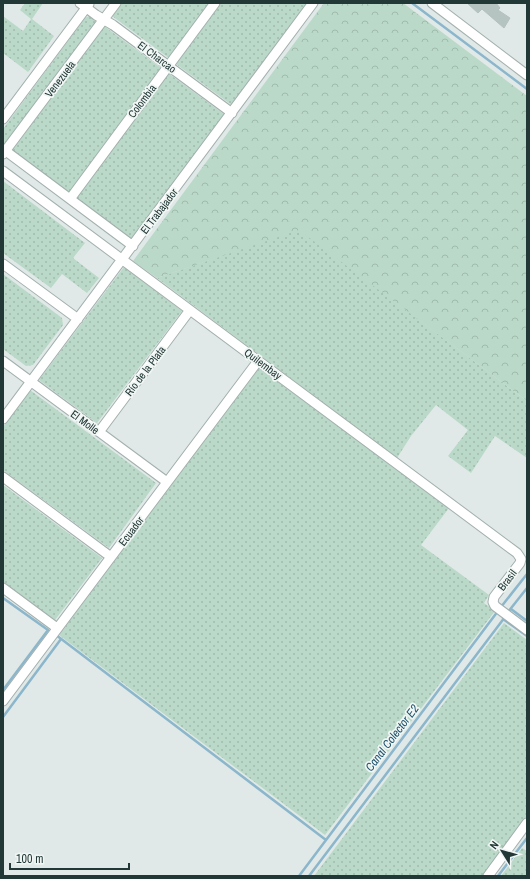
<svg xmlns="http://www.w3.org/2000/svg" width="530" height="879" font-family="'Archivo Narrow',sans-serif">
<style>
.grass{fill:url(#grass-dots)}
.forest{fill:url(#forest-crowns)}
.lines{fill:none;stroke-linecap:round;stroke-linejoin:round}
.stream{stroke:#8bb6cb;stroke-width:2.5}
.building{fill:#b5c4c0;stroke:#b3c2bf}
.minor-casing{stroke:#a3b0ae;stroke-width:11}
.minor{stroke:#fff;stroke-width:9}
.labels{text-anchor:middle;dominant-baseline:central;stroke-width:3.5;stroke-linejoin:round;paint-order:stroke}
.street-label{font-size:11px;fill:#223836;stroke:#f0f6f4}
.water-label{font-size:12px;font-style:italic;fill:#21546f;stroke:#f0f6f4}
</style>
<defs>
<pattern id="grass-dots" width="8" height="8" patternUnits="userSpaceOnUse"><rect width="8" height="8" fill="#bad9c8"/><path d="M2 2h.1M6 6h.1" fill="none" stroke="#a0bbac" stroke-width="1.8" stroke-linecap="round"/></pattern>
<pattern id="forest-crowns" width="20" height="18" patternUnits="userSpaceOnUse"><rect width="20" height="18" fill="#bad9c8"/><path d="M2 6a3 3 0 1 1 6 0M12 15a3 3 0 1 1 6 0" fill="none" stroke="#a0bbac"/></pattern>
</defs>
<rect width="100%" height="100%" fill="#e0e9e7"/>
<path class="grass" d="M 25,3 L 43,3 L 32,19 L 54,36 L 28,72 L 3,53 L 3,16 L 23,31 L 31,19 L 20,10 Z
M 122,3 L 211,3 L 170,59 L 112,16 Z
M 221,3 L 310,3 L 233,106 L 176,64 Z
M 89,16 L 94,19 L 96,24 L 5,145 L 3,145 L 3,129 L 85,18 Z
M 104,26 L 161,68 L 69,193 L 12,151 Z
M 168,73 L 225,115 L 132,240 L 75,198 Z
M 3,181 L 85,243 L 73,258 L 99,278 L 87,293 L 62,274 L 51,288 L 3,253 Z
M 299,229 L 527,401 L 527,458 L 495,436 L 471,473 L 448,456 L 468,430 L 436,405 L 411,436 L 397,458 L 157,278 Z
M 124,267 L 182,311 L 97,423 L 39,380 Z
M 3,274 L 62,318 L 63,325 L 33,365 L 26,366 L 3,349 Z
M 259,368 L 449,508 L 421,545 L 489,595 L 484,603 L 495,611 L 325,835 L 59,635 Z
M 30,390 L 156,483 L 109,548 L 3,470 L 3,427 Z
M 3,485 L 102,558 L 55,620 L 3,582 Z
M 504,623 L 527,640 L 527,817 L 483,876 L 314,876 Z
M 522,848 L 527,851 L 527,876 L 501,876 Z"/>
<path class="forest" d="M 324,3 L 403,3 L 527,96 L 527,401 L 299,230 L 157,278 L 133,261 Z"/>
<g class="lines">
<path class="stream" d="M 412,3 L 527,89
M 3,598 L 48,630
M 501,607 L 527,574
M 511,609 L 527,621
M 508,612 L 527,588
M 503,619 L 527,636
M 56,635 L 326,840
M 3,690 L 48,630
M 3,717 L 61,639
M 299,876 L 498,611
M 309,876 L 505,617
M 498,876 L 527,838"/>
</g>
<path class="building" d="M 467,3 L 496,3 L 500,8 L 498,10 L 510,18 L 504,28 L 482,9 L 478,13 Z"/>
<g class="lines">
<g class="minor-casing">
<path id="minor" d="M 80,3 L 96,15 L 113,25 L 232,113
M 432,3 L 527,75
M 3,119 L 89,4
M 3,149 L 133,246
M 3,154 L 116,3
M 3,171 L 517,553 L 521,559 L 520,563 L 494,597 L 493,602 L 495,606 L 527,630
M 70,199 L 215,3
M 3,264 L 78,319
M 3,361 L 167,482
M 3,419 L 313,3
M 99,432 L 190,310
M 3,477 L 111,557
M 3,588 L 57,628
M 3,701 L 258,361
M 488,876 L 527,823"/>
</g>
<use href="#minor" class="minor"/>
</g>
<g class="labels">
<g class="street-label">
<text transform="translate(157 57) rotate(37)">El Charcao</text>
<text transform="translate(60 79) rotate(-53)">Venezuela</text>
<text transform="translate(142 101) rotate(-53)">Colombia</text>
<text transform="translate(159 211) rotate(-53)">El Trabajador</text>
<text transform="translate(263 364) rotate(37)">Quilembay</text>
<text transform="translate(145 371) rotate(-53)">Río de la Plata</text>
<text transform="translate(85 422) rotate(36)">El Molle</text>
<text transform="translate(131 531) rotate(-53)">Ecuador</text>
<text transform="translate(507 580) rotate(-53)">Brasil</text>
</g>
<g class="water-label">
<text transform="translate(392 738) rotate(-53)">Canal Colector E2</text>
</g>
</g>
<rect width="530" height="879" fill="none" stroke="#223836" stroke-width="8"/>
<g transform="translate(502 851) rotate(307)" stroke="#f0f6f4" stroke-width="3" paint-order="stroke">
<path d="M0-3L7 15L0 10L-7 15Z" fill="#223836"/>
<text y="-6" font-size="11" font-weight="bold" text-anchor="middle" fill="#223836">N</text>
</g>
<path d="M10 863v6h119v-6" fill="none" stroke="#223836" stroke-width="2"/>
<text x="16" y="863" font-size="12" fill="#223836" stroke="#f0f6f4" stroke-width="3" paint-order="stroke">100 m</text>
</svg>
